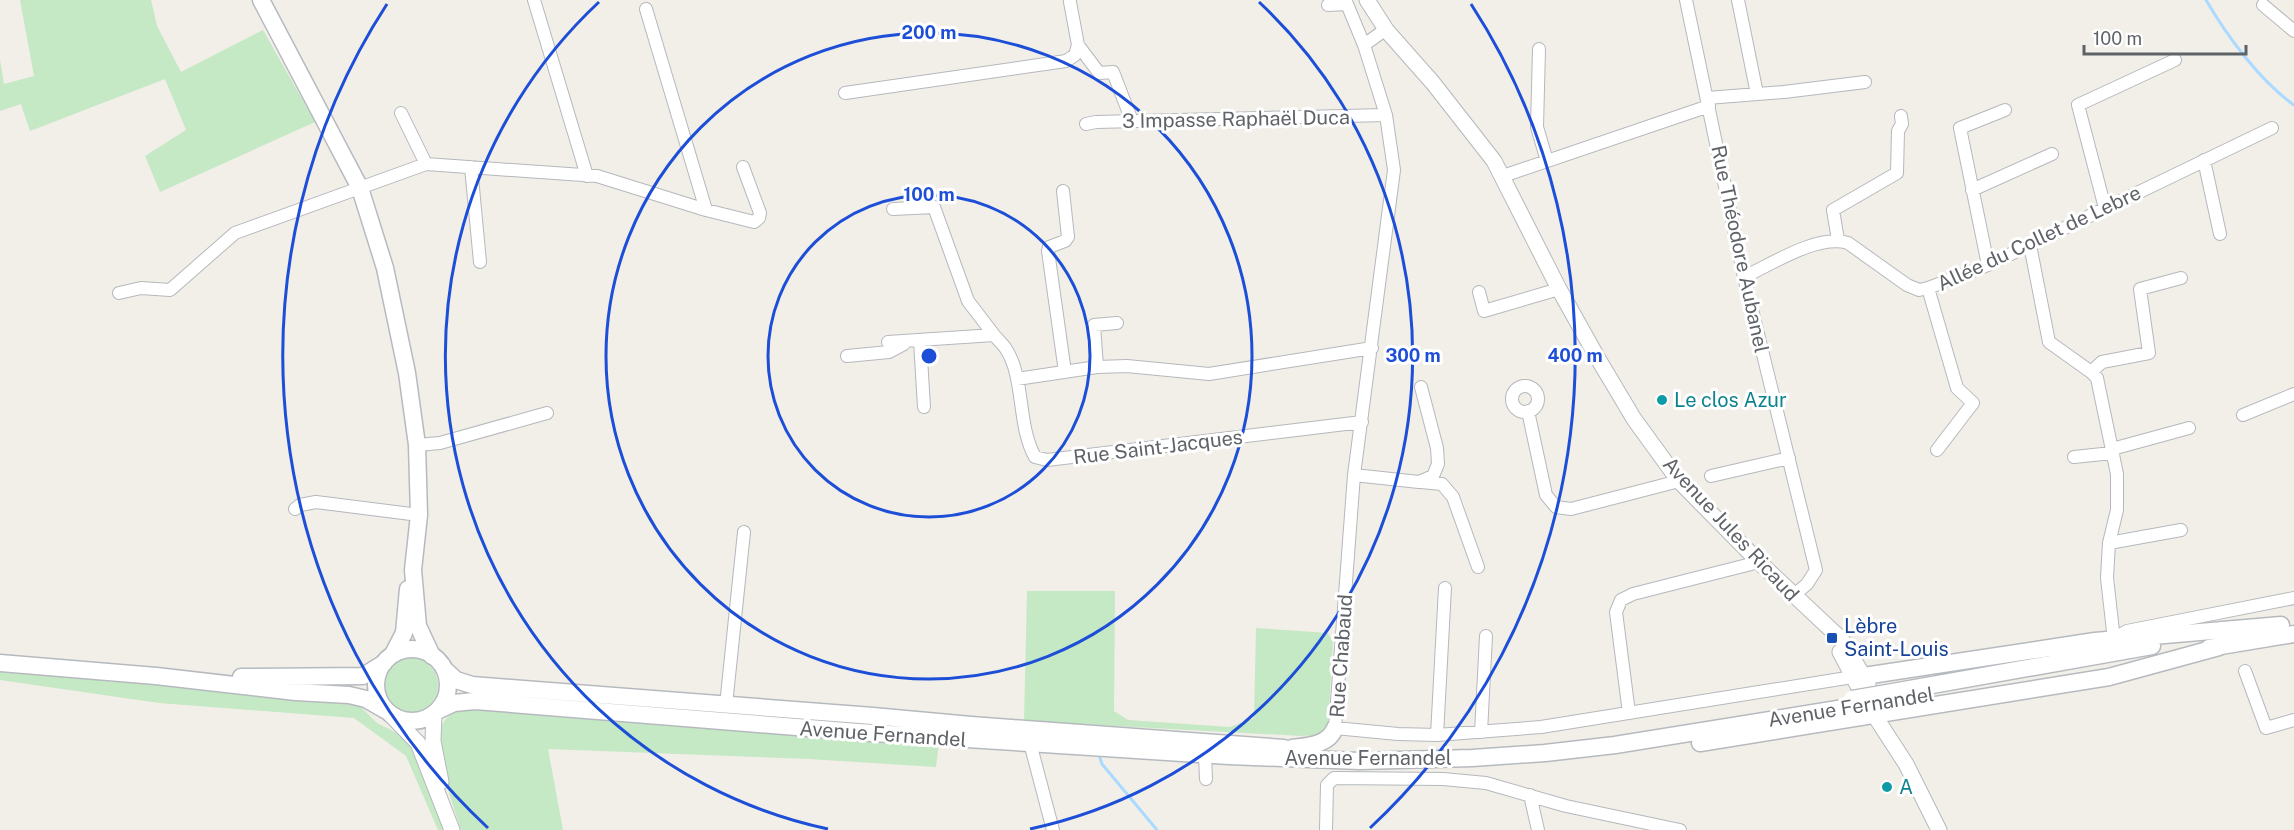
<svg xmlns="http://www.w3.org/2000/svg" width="2294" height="830" font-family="'Public Sans',sans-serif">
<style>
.green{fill:#c5e8c5}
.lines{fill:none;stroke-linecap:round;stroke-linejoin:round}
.stream{stroke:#aadaff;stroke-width:3}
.minor-casing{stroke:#b5b8bc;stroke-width:14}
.tertiary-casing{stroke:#b5b8bc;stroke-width:17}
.secondary-casing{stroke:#b6babf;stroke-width:19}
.minor{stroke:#fff;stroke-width:12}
.tertiary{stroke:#fff;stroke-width:15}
.secondary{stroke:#fff;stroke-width:16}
.secondary-bridge-casing{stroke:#b6babf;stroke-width:19;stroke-linecap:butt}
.secondary-bridge{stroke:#fff;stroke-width:16}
.ring{fill:none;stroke:#1d4ed8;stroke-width:3}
.culture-dot{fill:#0f9aa8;stroke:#fff;stroke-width:2}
.transit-dot{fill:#1a4fb4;stroke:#fff;stroke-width:2}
.labels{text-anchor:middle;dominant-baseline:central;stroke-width:6;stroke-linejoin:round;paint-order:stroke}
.street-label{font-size:20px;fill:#5f6368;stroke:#fff}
.culture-label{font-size:20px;fill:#0d838f;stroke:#fff;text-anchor:start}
.transit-label{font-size:20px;fill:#164399;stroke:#fff;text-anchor:start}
.centre{fill:#1d4ed8;stroke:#fff;stroke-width:3}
.ring-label{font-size:18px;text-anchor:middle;font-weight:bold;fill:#1d4ed8;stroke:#fff;stroke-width:6;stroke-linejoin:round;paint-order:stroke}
</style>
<rect width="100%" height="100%" fill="#f1efe8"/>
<path class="green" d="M 20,0 L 151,0 L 157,26 L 181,72 L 263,30 L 315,122 L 160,192 L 145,156 L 186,130 L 165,79 L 30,131 L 21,104 L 0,111 L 0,60 L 4,84 L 34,76 Z
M 1027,591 L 1115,591 L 1114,711 L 1128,720 L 1230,727 L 1254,718 L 1256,628 L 1328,633 L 1333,642 L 1328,726 L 1320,735 L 1302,736 L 1024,721 Z
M382 685a28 28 0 1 1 56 0a28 28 0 1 1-56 0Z
M 0,672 L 342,699 L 356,702 L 377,723 L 401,735 L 411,747 L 444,830 L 438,830 L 406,756 L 354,718 L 159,703 L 0,680 Z
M 470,709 L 939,743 L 936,767 L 809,759 L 548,749 L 563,830 L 461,830 C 454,806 428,742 445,720 C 451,712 461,711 470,709 Z"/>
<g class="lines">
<path class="stream" d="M 2206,0 C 2227,36 2260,81 2294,105
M 1100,758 L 1102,764 L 1157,830"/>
<g class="minor-casing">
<path id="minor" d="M 534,0 L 587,176
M 1686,0 L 1744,277 L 1816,570 L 1807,584 L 1793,596
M 1738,0 L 1757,94
M 1328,5 L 1347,4 L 1364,45
M 2263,5 L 2294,31
M 646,9 L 706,210
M 1386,29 L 1364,45 L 1386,115 L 1394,170 L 1354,475 L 1335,728 L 1398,734 L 1437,735 L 1541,727 L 1859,676
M 1078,45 L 1099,73 L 1113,72 L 1132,121
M 1539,49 L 1537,127 L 1547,161
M 845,93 L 1066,61 L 1075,55 L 1078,45 L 1070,2
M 1707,98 L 1784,92 L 1865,82
M 401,113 L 426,164
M 1086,124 L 1096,122 L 1386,115
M 2204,160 L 2220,234
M 471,167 L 480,262
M 1503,176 L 1709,106
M 1972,190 L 2052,154
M 1063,191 L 1068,237 L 1065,241 L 1049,247 L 1048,251 L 1065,372
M 2105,208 L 2078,105 L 2175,60
M 893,209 L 934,207 L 968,301 L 994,335
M 1838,240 L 1833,210 L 1897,173 L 1898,131 L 1902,124 L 1901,116
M 2030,245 L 2049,342 L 2091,372
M 1988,265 L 1960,128 L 2005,110
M 1744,277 C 1772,264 1817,234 1848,243 L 1907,285 L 1919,290 L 1928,288 L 1988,265 L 2272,128
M 1928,288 L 1957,388 L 1973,403 L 1937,450
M 1479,292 L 1484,311 L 1559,289
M 119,293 L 141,288 L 170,290 L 235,233 L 426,164 L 597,176 L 706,210 L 754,222 L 759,218 L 760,213 L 743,167
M 920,341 L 924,407
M 888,342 L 994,335 C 998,340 1003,344 1006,349 C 1025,378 1017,425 1035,457 L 1047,460 L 1362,422
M 847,356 L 889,352 L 904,344
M 1097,367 L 1094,325 L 1117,323
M 1017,379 L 1097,367 L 1127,366 L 1209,374 L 1372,348
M1512 399a13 13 0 1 1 26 0a13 13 0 1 1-26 0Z
M 1528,411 L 1546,495 L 1556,507 L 1571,509 L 1679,481
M 2243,415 L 2294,394
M 417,445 L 440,443 L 547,413
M 2112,449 L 2189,428
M 2074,457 L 2112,453
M 1354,475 L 1419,482 L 1433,476 L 1438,464 L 1437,448 L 1421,387
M 1711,476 L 1789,458
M 1421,482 L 1442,484 L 1453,497 L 1478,567
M 295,509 L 300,505 L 316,502 L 419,515
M 2109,543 L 2181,530
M 2120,635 L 2127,631 L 2294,598
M 2114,640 L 2107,578 L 2109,543 L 2117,510 L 2117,474 L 2097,378 L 2091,372 L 2102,362 L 2149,353 L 2140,289 L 2181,278
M 2245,671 L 2266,728 L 2294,720
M 726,705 L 744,532
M 1629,713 L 1616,612 L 1621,600 L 1633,594 L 1759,562
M 1481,732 L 1486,636
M 1437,735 L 1445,588
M 1030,743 L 1053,830
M 1205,755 L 1206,779
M 1530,795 L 1538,830
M 1326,830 L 1327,785 L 1334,778 L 1443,779 L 1486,783 L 1566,806 L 1680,830"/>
</g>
<g class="tertiary-casing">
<path id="tertiary" d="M 1367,0 L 1387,31 L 1433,83 L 1494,161 L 1559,289 L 1597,357 L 1634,419 L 1679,481 L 1759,562 L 1842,640 L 1868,684
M 1840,652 L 1858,686
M 1871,710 L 1906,764 L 1939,830
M 388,712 L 418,743 L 452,830
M 434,713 L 433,741 L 441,782"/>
</g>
<g class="secondary-casing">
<path id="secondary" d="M 261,0 L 360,188 L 385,268 L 407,373 L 417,445 L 419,515 L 413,570 L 418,626 L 432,656
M 2209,648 L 2294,634
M376 685a36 36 0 1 1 72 0a36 36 0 1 1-72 0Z
M 393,654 L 404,633 L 408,589
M 0,663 L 156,676 L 296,692 L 349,695 L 366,699 L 385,710
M 444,669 L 456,680 L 472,685 L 873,716 L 971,725 L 1284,748
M 1864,676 L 2095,641 L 2281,625
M 241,677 L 363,676 L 384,663
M 1887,693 L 2152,646
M 437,711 L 454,703 L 475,701 L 858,732 L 1229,756 L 1360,761 L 1472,758 L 1545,753 L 1615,745 L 1856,706
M 1700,743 L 2109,677 L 2219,647
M 1292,748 C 1308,746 1329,745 1335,728"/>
</g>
<use href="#minor" class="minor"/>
<use href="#tertiary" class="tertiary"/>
<use href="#secondary" class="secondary"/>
<g class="secondary-bridge-casing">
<path id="secondary-bridge" d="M 1852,699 L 1887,693"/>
</g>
<use href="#secondary-bridge" class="secondary-bridge"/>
</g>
<g class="ring">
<circle cx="929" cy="356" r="161"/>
<circle cx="929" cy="356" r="323"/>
<path d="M828 829A484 484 0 0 1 599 2M1259 2A484 484 0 0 1 1030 829"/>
<path d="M488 828A646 646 0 0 1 387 4M1471 4A646 646 0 0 1 1370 828"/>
</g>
<g class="culture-dot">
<circle cx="1662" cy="400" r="6"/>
<circle cx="1887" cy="787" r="6"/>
</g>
<rect class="transit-dot" x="1826" y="632" width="12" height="12" rx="3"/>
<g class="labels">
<g class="street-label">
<text transform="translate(1236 119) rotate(-1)">3 Impasse Raphaël Duca</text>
<text transform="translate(2039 238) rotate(-25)">Allée du Collet de Lebre</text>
<text transform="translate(1740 249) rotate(78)">Rue Théodore Aubanel</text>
<text transform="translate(1158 447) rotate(-7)">Rue Saint-Jacques</text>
<text transform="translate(1731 529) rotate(47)">Avenue Jules Ricaud</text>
<text transform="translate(1341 656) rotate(-86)">Rue Chabaud</text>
<text transform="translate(1851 707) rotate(-9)">Avenue Fernandel</text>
<text transform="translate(883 734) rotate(4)">Avenue Fernandel</text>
<text x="1368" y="758">Avenue Fernandel</text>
</g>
<g class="culture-label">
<text x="1674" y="400">Le clos Azur</text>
<text x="1899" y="787">A</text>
</g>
<g class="transit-label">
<text x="1844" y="626">Lèbre<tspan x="1844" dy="23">Saint-Louis</tspan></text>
</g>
</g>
<circle cx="929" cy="356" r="9" class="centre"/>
<g class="ring-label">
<text x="929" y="39">200 m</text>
<text x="929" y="201">100 m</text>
<text x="1413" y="362">300 m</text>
<text x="1575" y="362">400 m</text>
</g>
<path d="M2084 45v9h162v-9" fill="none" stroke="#5f6368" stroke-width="3"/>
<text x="2093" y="45" font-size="18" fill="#5f6368" stroke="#ffffff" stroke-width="4.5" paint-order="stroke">100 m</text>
</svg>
